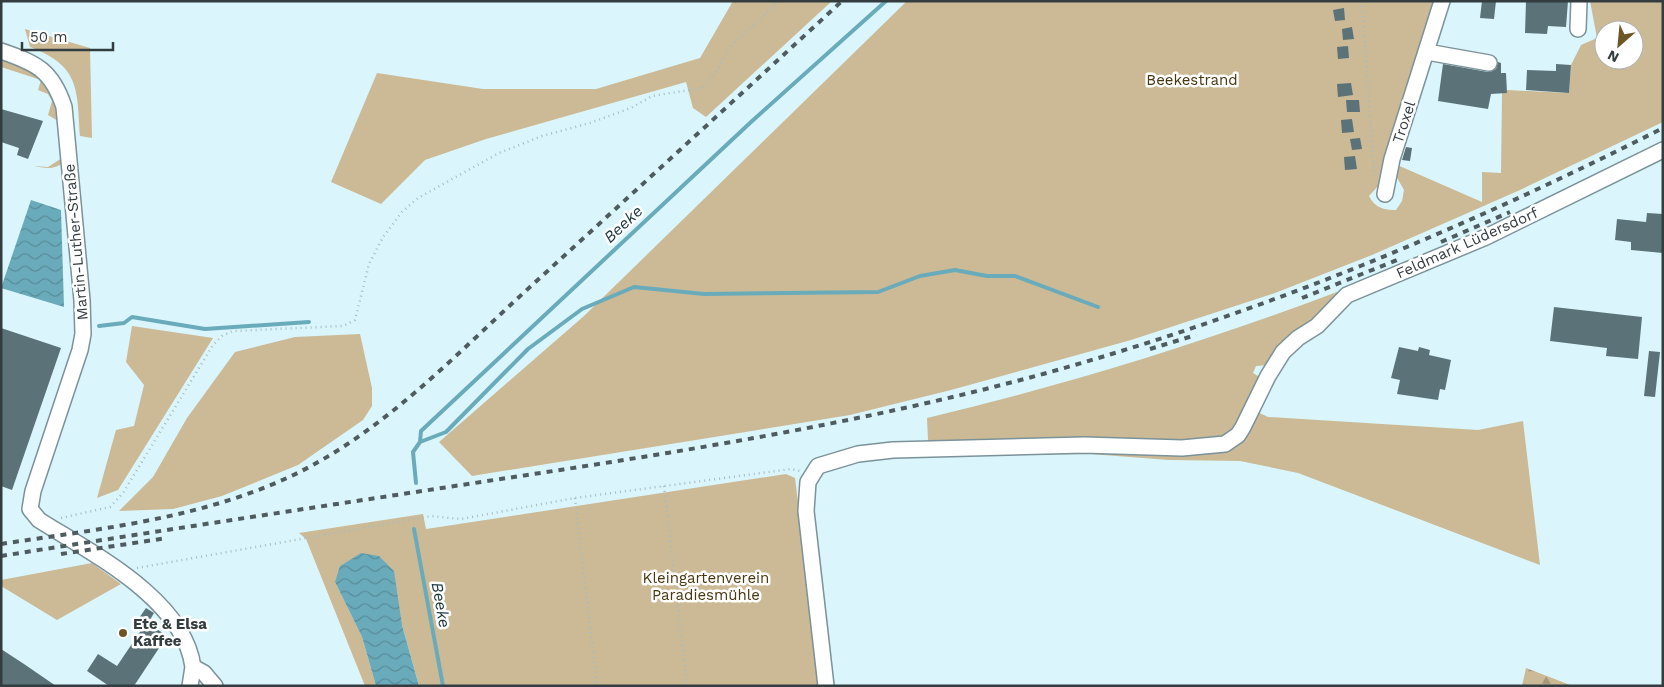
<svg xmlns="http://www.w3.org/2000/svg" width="1664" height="687" font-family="'Work Sans',sans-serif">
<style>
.green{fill:#cbba95;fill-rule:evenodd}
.forest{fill:url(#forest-firs)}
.water{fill:url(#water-waves)}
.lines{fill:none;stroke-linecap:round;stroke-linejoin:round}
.stream{stroke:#6aabbb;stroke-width:4}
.building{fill:#5b7278}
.minor-casing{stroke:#7b9299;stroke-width:18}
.path{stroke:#a7bcc2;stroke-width:2.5;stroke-dasharray:1 4;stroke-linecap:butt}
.minor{stroke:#fff;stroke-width:15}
.rail{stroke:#4f5c5f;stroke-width:4;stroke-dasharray:6 6;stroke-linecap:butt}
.poi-dot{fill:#6c5626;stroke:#fff;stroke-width:2}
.labels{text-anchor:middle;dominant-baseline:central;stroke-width:5;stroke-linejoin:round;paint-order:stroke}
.park-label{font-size:15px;fill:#48370f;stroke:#fff}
.street-label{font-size:15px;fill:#333d40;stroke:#fff}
.poi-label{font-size:15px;font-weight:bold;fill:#333d40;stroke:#fff;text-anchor:start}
.water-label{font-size:16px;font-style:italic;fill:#183840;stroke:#fff}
</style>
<defs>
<pattern id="forest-firs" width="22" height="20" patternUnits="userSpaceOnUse" patternTransform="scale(1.25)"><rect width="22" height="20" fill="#cbba95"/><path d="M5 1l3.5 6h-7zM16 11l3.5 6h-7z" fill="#a5987b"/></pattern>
<pattern id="water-waves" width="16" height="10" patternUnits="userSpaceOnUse" patternTransform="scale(1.25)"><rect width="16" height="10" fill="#6aabbb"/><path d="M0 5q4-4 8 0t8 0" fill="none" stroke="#588c99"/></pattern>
</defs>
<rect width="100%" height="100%" fill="#dbf5fc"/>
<path class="green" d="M 733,1 L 832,1 L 706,117 L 693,108 L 686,82 L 486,139 L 425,160 L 381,204 L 331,182 L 377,73 L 483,89 L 596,89 L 700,58 Z
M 907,1 L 1437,1 L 1380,184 L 1369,196 C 1375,208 1384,210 1396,210 L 1402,201 L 1404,190 L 1396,176 L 1395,164 L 1482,202 L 1482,172 L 1501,173 L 1502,93 L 1507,93 L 1507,90 L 1569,93 L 1571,65 L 1581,45 L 1597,38 L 1590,1 L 1663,1 L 1663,122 L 1520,190 L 1372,255 L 1275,293 L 1131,340 L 951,390 L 850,415 L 472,476 L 439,442 L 584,316 ZM 1604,30 L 1634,30 L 1634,60 L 1604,60 Z
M 25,29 L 90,48 L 92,138 L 80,136 C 77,89 80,66 30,47 Z
M 1,58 C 62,79 58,106 63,163 C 54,170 44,168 34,166 L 48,167 L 62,158 L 58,121 L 48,115 L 52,101 L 48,94 L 38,90 L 41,80 L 1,67 Z
M 1345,289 L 1269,365 L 1256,366 L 1253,373 L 1258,376 L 1259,380 L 1249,408 L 1268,417 L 1478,430 L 1523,421 L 1540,565 L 1298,473 L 1240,461 L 1169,460 L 1090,454 L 940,456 L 928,440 L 927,418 C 1070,384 1208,341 1345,289 Z
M 132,326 L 213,338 L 118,490 L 97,498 L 116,430 L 134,426 L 144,385 L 126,362 Z
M 360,334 L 372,388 L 372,406 L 363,420 L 298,465 L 222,496 L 173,509 L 119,511 L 153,477 L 187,418 L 235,352 L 295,337 Z
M 786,474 L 795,478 L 821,686 L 419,686 L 402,625 L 335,582 L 362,637 L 376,686 L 365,686 L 306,539 L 299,533 L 423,514 L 426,529 Z
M 92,563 L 121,584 L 57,620 L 1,586 L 1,580 Z"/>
<path class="forest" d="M 1526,668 L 1573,686 L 1522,686 Z"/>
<path class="water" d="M 31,200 L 61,210 L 64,307 L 1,288 Z
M 361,553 L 379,556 L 394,571 L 402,625 L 419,686 L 376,686 L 362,637 L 335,582 L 340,566 Z"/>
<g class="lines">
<path class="stream" d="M 99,326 L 124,323 L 132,317 L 205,329 L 309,322
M 420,442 L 446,432 L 528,349 L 582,309 L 634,287 L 704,294 L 878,292 L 920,276 L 955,270 L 987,276 L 1015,276 L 1098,307
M 416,483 L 413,452 L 420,442 L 421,431 L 751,122 L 886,1
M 414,529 L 443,686"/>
</g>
<path class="building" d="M 1482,1 L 1496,1 L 1494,19 L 1480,18 Z
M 1526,1 L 1568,1 L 1566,27 L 1548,26 L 1547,34 L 1525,33 Z
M 1344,8 L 1345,20 L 1335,21 L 1333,10 Z
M 1352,27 L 1354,39 L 1343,40 L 1342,29 Z
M 1348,46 L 1349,58 L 1338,59 L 1337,47 Z
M 1498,62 L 1501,63 L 1501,73 L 1506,73 L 1507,93 L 1491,94 L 1488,109 L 1438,101 L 1443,64 L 1488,72 L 1496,69 Z
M 1556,64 L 1571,65 L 1569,93 L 1526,90 L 1527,70 L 1556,71 Z
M 1351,83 L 1353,95 L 1338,97 L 1337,84 Z
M 1346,100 L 1359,100 L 1360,112 L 1347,112 Z
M 1,109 L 43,121 L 28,159 L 17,155 L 19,148 L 1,142 Z
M 1352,119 L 1354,132 L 1342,133 L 1341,120 Z
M 1360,138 L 1362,149 L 1352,150 L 1350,139 Z
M 1406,147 L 1412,148 L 1410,161 L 1402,160 Z
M 1355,156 L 1357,169 L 1345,170 L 1344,157 Z
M 1647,213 L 1663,214 L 1663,253 L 1631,250 L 1631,242 L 1615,240 L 1617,219 L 1646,222 Z
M 1554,307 L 1642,317 L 1638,359 L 1606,356 L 1607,348 L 1550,341 Z
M 1,328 L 61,348 L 12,490 L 1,486 Z
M 1399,347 L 1418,351 L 1419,347 L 1430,350 L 1429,355 L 1451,360 L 1445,390 L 1440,389 L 1438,400 L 1397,394 L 1400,380 L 1391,378 Z
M 1649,351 L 1660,352 L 1655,397 L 1644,396 Z
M 146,608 L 154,613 L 148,623 L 167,636 L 134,686 L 109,686 L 87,671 L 98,654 L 117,666 L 146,623 L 139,618 Z
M 1,649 L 24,664 L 56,686 L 1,686 Z"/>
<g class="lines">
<g class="minor-casing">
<path id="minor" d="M 1578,29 L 1579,1
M 1,51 C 36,63 52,70 64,107 L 82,300 L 83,334 L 80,350 L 33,491 L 30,509 L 39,520 C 91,553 184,599 193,667 L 204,673 L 215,686
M 1427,52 L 1489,63
M 1385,194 L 1392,159 L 1442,1
M 190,686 L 193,667
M 826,686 L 806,511 L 808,482 L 818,466 L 858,454 L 893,450 L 1084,445 L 1182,448 L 1225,444 L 1238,435 L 1243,427 L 1268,376 L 1283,352 L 1298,338 L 1317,326 L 1347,295 L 1486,237 L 1663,150"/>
</g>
<path class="path" d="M 1362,1 L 1374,176
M 664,486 L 687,686
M 575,498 L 597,686
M 61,518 L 110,507 L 123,493 L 213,345 L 222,336 L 233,331 L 343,326 L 355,320 L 369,264 L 383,237 L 402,212 L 418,198 L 499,153 L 542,136 L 590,123 L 631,108 L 652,96 L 702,88 L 719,68 L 729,48 L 779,1
M 137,568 L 431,516 L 461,519 L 575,498 L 791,469 L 800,471"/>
<use href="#minor" class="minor"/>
<path class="rail" d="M 1441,242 L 1510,212
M 1302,298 L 1397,260
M 1150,349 L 1196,335
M 1,544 C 99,529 197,519 287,478 C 381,435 454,356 530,287 C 634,192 738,97 842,1
M 61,554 L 167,538
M 1,556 C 170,529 338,504 507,478 C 687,451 867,422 1043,374 C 1259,314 1464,229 1663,128"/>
</g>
<circle class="poi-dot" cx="123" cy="633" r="5"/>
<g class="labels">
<g class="park-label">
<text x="1192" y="80">Beekestrand</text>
<text x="706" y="578">Kleingartenverein<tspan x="706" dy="17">Paradiesmühle</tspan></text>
</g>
<g class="street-label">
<text transform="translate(1404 122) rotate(-72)">Troxel</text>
<text transform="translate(76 242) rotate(-95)">Martin-Luther-Straße</text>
<text transform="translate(1467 243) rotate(-24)">Feldmark Lüdersdorf</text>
</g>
<g class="poi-label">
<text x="133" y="624">Ete &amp; Elsa<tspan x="133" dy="17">Kaffee</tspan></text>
</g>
<g class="water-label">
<text transform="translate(623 224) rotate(-43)">Beeke</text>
<text transform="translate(441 605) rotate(80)">Beeke</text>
</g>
</g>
<rect width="1664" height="687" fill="none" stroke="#333d40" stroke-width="5"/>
<g transform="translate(1619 45) rotate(207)"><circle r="24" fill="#ffffff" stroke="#adb1b3"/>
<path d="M0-4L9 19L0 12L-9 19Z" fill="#6c5626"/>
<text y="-8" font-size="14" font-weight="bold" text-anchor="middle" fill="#333d40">N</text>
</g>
<path d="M22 42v8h91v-8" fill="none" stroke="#333d40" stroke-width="2.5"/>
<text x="30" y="42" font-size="15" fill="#333d40" stroke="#ffffff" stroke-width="4" paint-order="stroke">50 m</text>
</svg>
